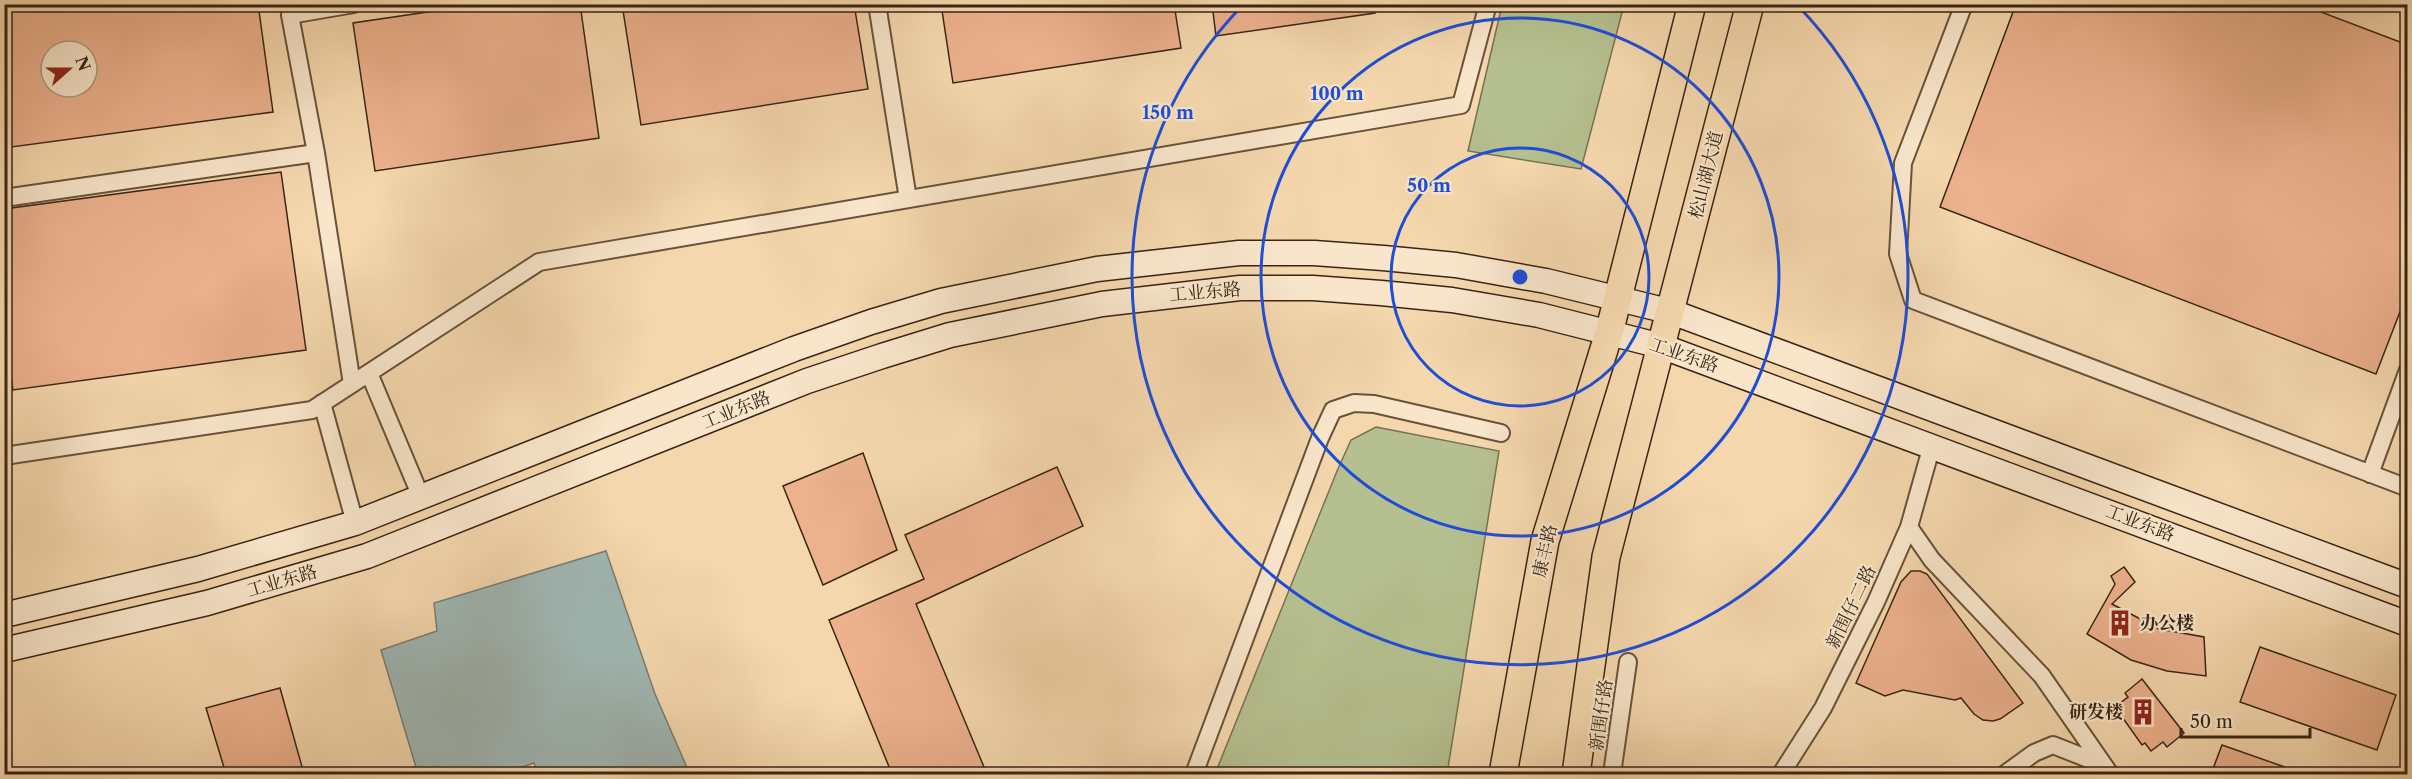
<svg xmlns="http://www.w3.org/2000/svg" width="2412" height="779" font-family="'Libre Caslon Text','Noto Serif SC',serif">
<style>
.green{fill:#b5bf8f;stroke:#777252;stroke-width:1.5}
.water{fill:#9fb7b4;stroke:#767d74;stroke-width:1.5}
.building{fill:#ecb18d;stroke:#392514;stroke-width:1.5;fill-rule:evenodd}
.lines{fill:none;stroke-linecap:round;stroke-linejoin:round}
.street-casing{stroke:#68523a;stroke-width:20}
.secondary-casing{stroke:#392514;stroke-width:27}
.primary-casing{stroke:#392514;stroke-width:30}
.street{stroke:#f8e5ca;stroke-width:16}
.secondary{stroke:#f8e5ca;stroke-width:24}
.primary{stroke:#f5d7ad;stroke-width:27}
.ring{fill:none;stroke:#1d4ed8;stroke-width:3}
.labels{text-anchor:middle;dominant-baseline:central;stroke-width:4.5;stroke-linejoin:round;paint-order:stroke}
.street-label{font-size:18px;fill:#392514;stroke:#f8e5ca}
.poi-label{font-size:18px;font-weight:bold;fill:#392514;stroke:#f8e5ca;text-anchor:start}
.centre{fill:#1d4ed8;stroke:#f8e5ca;stroke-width:3}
.ring-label{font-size:18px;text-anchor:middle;font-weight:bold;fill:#1d4ed8;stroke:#f8e5ca;stroke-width:4.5;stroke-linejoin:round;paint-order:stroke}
</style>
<rect width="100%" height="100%" fill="#f5d7ad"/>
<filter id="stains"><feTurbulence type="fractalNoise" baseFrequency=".00333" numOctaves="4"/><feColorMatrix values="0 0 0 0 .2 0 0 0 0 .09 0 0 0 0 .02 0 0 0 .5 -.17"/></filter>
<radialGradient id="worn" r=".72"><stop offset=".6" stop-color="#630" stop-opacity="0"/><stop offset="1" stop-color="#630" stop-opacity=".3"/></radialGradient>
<path class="green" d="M 1502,5 L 1624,5 L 1581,169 L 1468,151 Z
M 1376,427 L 1499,451 L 1447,774 L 1215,774 L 1337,471 L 1351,440 Z"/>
<path class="water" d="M 606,551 L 655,694 L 688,770 L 677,774 L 538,774 L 534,763 L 501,774 L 418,774 L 381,650 L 437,631 L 434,603 Z"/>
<path class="building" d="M 4,4 L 258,4 L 273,112 L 4,148 ZM 51,51 L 87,51 L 87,87 L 51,87 Z
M 482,4 L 580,4 L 599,138 L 375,171 L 353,23 Z
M 622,4 L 854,4 L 868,89 L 641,125 Z
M 941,4 L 1174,4 L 1181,48 L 953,83 Z
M 1212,4 L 1374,4 L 1375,13 L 1216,36 Z
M 2016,4 L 2300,4 L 2408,45 L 2408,291 L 2376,374 L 1940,207 Z
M 281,172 L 306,350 L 13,390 L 4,327 L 4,209 Z
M 863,453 L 897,550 L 823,585 L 783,486 Z
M 1057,467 L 1083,526 L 916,604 L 984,767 L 964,774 L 892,774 L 829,620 L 924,579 L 905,535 Z
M 2124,567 L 2135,582 L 2112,604 L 2159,629 L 2204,637 L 2206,676 L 2167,671 L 2131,660 L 2087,634 L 2115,584 L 2111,576 Z
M 1911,571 L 1920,571 L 1927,574 L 2023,703 L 2000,719 L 1993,721 L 1983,720 L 1974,714 L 1961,698 L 1955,700 L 1903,690 L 1885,696 L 1856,683 L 1901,582 Z
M 2260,647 L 2396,695 L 2377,750 L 2240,702 Z
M 2142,679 L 2184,733 L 2167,747 L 2163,742 L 2151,751 L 2145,743 L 2142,745 L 2115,707 L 2128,697 L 2125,693 Z
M 280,688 L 304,774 L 226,774 L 206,708 Z
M 2222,745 L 2299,772 L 2299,774 L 2211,774 Z"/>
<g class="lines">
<g class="street-casing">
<path id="street" d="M 877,4 L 908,199
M 1964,4 L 1903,163 L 1898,254 L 1913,300 L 2408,488
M 2407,4 L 2408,5
M 316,153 L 352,384
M 4,198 L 316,153 L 290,15 L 354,4
M 369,373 L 421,497
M 322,403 L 355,523
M 4,456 L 312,410 L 539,262 L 1461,105 L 1488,4
M 2370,474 L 2408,370
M 1909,527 L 1932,560 L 2042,676 L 2110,774
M 1194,774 L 1320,438 L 1333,410 L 1354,403 L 1374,404 L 1501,433
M 1612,774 L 1628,662
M 1781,774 L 1823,708 L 1876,602 L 1909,527 L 1932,445
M 2005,774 L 2034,753 L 2053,745 L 2101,764"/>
</g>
<g class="secondary-casing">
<path id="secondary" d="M 4,615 L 198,569 L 355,523 L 794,349 L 871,322 L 941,301 L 1097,269 L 1239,253 L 1314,253 L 1383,258 L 1456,265 L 1546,281 L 1672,312 L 2408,586
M 4,650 L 207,603 L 367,556 L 807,381 L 882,356 L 950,335 L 1102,304 L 1240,288 L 1313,288 L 1381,293 L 1452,300 L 1539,315 L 1661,346 L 2408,624"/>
</g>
<g class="primary-casing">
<path id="primary" d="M 1503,774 L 1545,541 L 1609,333 L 1692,4
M 1576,774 L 1606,557 L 1750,4"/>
</g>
<use href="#street" class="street"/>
<use href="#secondary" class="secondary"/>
<use href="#primary" class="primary"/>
</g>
<g class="ring">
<circle cx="1520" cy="277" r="129"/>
<circle cx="1520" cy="277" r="259"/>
<path d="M1797 5A388 388 0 1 1 1243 5"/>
</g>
<defs>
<g id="building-bare" transform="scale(2.07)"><path d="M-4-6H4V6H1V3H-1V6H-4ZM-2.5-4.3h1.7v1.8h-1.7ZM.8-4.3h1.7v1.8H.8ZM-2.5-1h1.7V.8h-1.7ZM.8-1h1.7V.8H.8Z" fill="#8f2418" stroke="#f8e5ca" stroke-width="2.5" paint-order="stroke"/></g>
</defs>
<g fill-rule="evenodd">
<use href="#building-bare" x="2120" y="623"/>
<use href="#building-bare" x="2143" y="712"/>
</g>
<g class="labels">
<g class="street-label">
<text transform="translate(1706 175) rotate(-76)">松山湖大道</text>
<text transform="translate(1205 292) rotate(-5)">工业东路</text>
<text transform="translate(1684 355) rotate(19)">工业东路</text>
<text transform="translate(736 410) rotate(-22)">工业东路</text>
<text transform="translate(2140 523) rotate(21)">工业东路</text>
<text transform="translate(1545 551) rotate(-77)">康丰路</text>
<text transform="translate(282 581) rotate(-16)">工业东路</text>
<text transform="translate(1851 607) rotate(-64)">新围仔二路</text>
<text transform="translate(1601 715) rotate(-82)">新围仔路</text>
</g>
<g class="poi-label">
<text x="2140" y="623">办公楼</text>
<text x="2123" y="712" text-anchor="end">研发楼</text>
</g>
</g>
<circle cx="1520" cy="277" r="9" class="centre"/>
<g class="ring-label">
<text x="1337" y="100">100 m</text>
<text x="1168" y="119">150 m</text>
<text x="1429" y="192">50 m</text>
</g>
<rect width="2412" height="779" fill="none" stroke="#f5d7ad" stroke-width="24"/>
<rect x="6" y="6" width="2400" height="767" fill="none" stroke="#392514" stroke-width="3"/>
<rect x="12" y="12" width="2388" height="755" fill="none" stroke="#392514" stroke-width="1.5"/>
<g transform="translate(69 69) rotate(69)"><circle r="28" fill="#f8e5ca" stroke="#ac9881" stroke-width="1.5"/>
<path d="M0-4.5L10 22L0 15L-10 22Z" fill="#8f2418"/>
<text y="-9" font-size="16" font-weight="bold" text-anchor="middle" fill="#392514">N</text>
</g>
<path d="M2181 728v9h129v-9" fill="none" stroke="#392514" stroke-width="3"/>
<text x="2190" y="728" font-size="18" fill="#392514" stroke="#f8e5ca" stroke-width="4.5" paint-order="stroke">50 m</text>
<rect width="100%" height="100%" filter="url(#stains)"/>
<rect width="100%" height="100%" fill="url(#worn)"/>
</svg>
